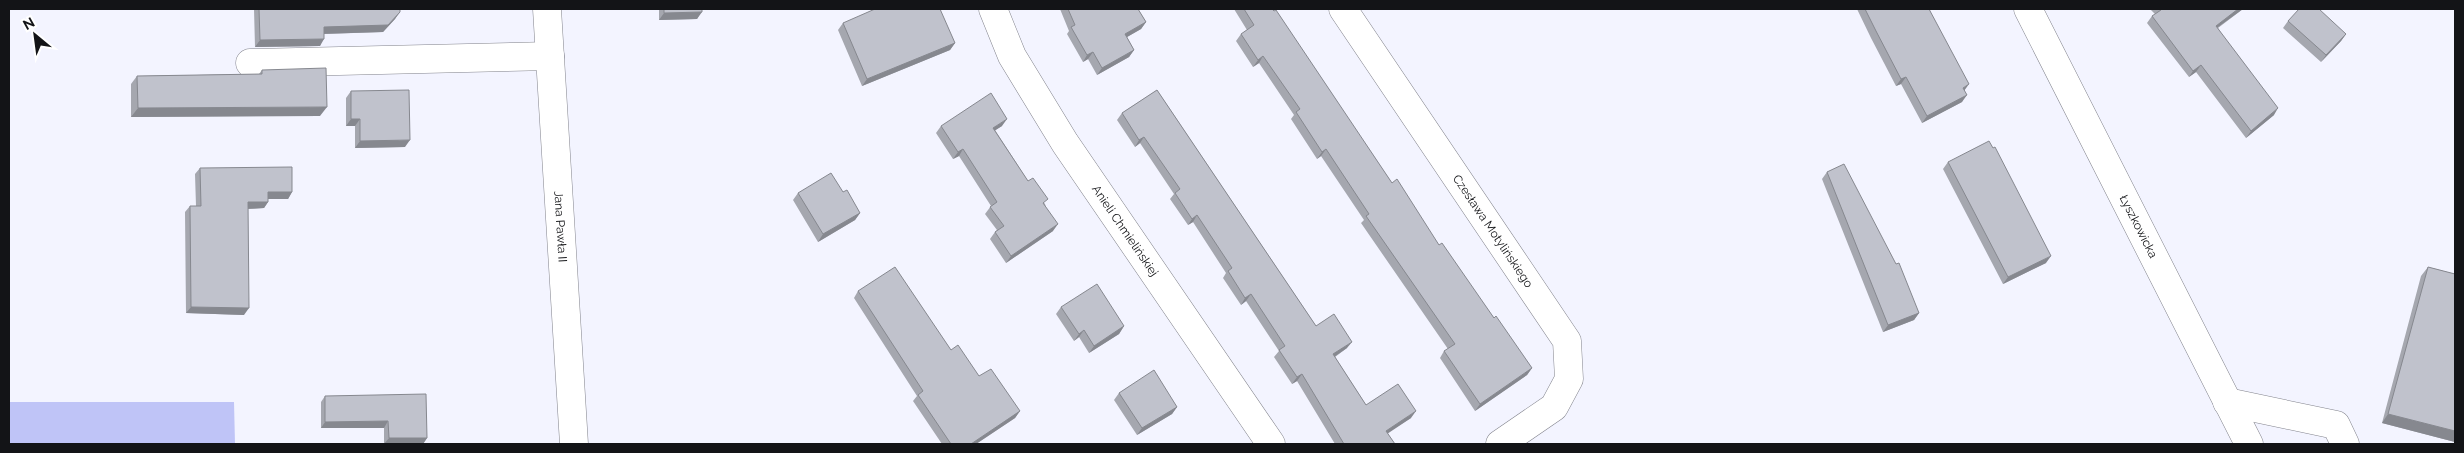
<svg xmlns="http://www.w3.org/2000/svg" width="2464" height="453" font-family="Raleway,sans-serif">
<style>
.green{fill:#bfc4f7}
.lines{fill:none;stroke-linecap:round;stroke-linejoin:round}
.minor-casing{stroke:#83848d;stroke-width:29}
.minor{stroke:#fff;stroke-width:28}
.wall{fill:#a5a7af}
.shaded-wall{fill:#86888f}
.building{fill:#c0c2cc;stroke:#86888f}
.labels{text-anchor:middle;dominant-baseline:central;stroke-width:5;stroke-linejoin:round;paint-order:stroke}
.street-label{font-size:12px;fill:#131417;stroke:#fff}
</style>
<rect width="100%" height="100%" fill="#f3f4ff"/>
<path class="green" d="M 9,402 L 234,402 L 235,444 L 9,444 Z"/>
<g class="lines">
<g class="minor-casing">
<g id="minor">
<path id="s1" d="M 547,9 L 574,444"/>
<path id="s2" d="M 993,9 L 1012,56 L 1065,143 L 1271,444"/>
<path id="s3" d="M 1343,9 L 1567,341 L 1569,379 L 1554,407 L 1500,444"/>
<path id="s4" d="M 2028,9 L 2249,444"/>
<path d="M 250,63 L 550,56"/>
<path d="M 2227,402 L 2336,425 L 2345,444"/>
</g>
</g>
<use href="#minor" class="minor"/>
</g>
<path class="wall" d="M 254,9 L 400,9 L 395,19 L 383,32 L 324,34 L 320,46 L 255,47 Z
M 659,9 L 702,9 L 697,19 L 659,20 Z
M 1060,9 L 1138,9 L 1146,22 L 1141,29 L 1127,37 L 1134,50 L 1129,57 L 1097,75 L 1088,59 L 1083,62 L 1067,34 L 1069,31 Z
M 1234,9 L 1272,9 L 1392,183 L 1532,368 L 1527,375 L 1475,411 L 1440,358 L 1444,351 L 1448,349 L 1361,223 L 1364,220 L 1321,156 L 1317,159 L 1291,119 L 1294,115 L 1259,63 L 1253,67 L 1236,41 L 1241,34 L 1247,30 Z
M 1857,9 L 1929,9 L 1965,91 L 1962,102 L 1922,123 L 1901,84 L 1896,86 L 1871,38 Z
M 2150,9 L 2243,9 L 2218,28 L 2274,115 L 2246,138 L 2196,72 L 2189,77 L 2147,23 L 2152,16 L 2155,14 Z
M 2288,21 L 2346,34 L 2341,41 L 2321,62 L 2283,28 Z
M 843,23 L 955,43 L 950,50 L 862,86 L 838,30 Z
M 262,70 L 320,116 L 131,117 L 131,84 L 137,76 L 259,74 Z
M 1157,90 L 1316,326 L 1347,348 L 1335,357 L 1366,405 L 1411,418 L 1387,433 L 1395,444 L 1335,444 L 1297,381 L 1292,384 L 1274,357 L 1279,351 L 1246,301 L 1241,305 L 1223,278 L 1226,273 L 1193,222 L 1188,225 L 1170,199 L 1174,194 L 1140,143 L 1135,147 L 1117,120 L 1122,113 Z
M 351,91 L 405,147 L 355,148 L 355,126 L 346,126 L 346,98 Z
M 941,126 L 1002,126 L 995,130 L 1028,181 L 1045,204 L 1053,231 L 1006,263 L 990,239 L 995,232 L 997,230 L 985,214 L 991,206 L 959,156 L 953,159 L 936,133 Z
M 1948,162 L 2046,263 L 2003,284 L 1943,169 Z
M 200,168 L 292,192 L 288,199 L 268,199 L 268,202 L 264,208 L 248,209 L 244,315 L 186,313 L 185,212 L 190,206 L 196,206 L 195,174 Z
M 1827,172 L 1919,313 L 1914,320 L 1883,332 L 1822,179 Z
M 843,192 L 860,213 L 855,220 L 818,242 L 793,200 L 798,193 Z
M 2428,267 L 2455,274 L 2455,442 L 2382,423 L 2421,276 Z
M 858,291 L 951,350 L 979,376 L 1020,411 L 1015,418 L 976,444 L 942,444 L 913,401 L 917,396 L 854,298 Z
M 1061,307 L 1124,326 L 1119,334 L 1089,353 L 1079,337 L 1074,341 L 1056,314 Z
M 1119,393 L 1177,407 L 1172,414 L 1137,435 L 1114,400 Z
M 325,396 L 427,438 L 423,444 L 384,444 L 384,428 L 321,428 L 321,402 Z"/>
<path class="shaded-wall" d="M 2238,9 L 2243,9 L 2211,32 L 2216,26 Z
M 400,12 L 395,19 L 383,32 L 319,34 L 324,27 Z
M 702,12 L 697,19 L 659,20 L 664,13 Z
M 1146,22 L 1141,29 L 1120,41 L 1125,34 Z
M 2346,34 L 2341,41 L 2321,62 L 2326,55 Z
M 324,39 L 320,46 L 255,47 L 260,40 Z
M 955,43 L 950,50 L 862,86 L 867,79 Z
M 1134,50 L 1129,57 L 1097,75 L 1102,68 Z
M 1093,52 L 1088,59 L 1083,62 L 1087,55 Z
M 1263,56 L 1259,63 L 1253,67 L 1258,60 Z
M 2201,65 L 2196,72 L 2189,77 L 2193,71 Z
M 1906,77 L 1901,84 L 1896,86 L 1901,79 Z
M 1969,84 L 1964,91 L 1963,88 Z
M 1967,95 L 1962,102 L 1922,123 L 1927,116 Z
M 327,107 L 320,116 L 131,117 L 138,108 Z
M 2278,108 L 2274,115 L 2246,138 L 2251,131 Z
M 351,119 L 360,119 L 355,126 L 346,126 Z
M 1007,119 L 1002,126 L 988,135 L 993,128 Z
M 1144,137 L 1140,143 L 1135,147 L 1139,140 Z
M 410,140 L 405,147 L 355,148 L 360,141 Z
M 963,149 L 959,156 L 953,159 L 958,152 Z
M 1326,149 L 1321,156 L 1317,159 L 1322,152 Z
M 268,192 L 292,192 L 288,199 L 264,199 Z
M 248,202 L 268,202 L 264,208 L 243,209 Z
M 860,213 L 855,220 L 818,242 L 823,234 Z
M 1197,215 L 1193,222 L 1188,225 L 1192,219 Z
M 1058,224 L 1053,231 L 1006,263 L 1011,256 Z
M 2051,256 L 2046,263 L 2003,284 L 2008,277 Z
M 1251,294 L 1246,301 L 1241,305 L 1245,298 Z
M 191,307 L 249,308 L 244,315 L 186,313 Z
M 1919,313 L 1914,320 L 1883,332 L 1888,325 Z
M 1124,326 L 1119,334 L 1089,353 L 1094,346 Z
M 1084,330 L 1079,337 L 1074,341 L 1079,334 Z
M 1352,342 L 1347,348 L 1328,361 L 1333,354 Z
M 1532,368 L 1527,375 L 1475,411 L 1480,404 Z
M 1302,374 L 1297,381 L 1292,384 L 1297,377 Z
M 1177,407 L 1172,414 L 1137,435 L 1142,428 Z
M 1020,411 L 1015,418 L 976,444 L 971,444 Z
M 1416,411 L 1411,418 L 1381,438 L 1386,431 Z
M 2388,414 L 2455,431 L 2455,442 L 2382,423 Z
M 388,421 L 384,428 L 321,428 L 325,422 Z
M 389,438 L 427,438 L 423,444 L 384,444 Z"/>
<path class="building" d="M 259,9 L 400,9 L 400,12 L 388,25 L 324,27 L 324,39 L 260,40 Z
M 664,9 L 702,9 L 702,12 L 664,13 Z
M 875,9 L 940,9 L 955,43 L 867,79 L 843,23 Z
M 1068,9 L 1138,9 L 1146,22 L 1125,34 L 1134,50 L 1102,68 L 1093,52 L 1087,55 L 1071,27 L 1075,25 Z
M 1244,9 L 1272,9 L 1274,11 L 1276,10 L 1392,183 L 1397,179 L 1439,245 L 1442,243 L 1494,318 L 1496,316 L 1532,368 L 1480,404 L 1444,351 L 1455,344 L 1366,216 L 1369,214 L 1326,149 L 1322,152 L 1296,112 L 1300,109 L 1263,56 L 1258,60 L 1241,34 L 1254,25 Z
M 1865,9 L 1929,9 L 1969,84 L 1963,88 L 1967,95 L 1927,116 L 1906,77 L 1901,79 L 1876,31 Z
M 2160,9 L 2238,9 L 2216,26 L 2278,108 L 2251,131 L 2201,65 L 2193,71 L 2152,16 L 2161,10 Z
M 2299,9 L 2319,9 L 2346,34 L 2326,55 L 2288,21 Z
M 326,68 L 327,107 L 138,108 L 137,76 L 262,74 L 262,70 Z
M 409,90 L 410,140 L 360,141 L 360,119 L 351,119 L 351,91 Z
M 1157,90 L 1316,326 L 1334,314 L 1352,342 L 1333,354 L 1366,405 L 1398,384 L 1416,411 L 1386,431 L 1395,444 L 1344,444 L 1302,374 L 1297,377 L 1279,350 L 1285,346 L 1251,294 L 1245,298 L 1228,271 L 1232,268 L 1197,215 L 1192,219 L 1175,193 L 1180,189 L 1144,137 L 1139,140 L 1122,113 Z
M 991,93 L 1007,119 L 993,128 L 1028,181 L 1033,178 L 1048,199 L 1043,203 L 1058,224 L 1011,256 L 995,232 L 1004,226 L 990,207 L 997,202 L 963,149 L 958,152 L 941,126 Z
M 1989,141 L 1993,148 L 1995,147 L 2051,256 L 2008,277 L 1948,162 Z
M 1844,164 L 1896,264 L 1899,263 L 1919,313 L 1888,325 L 1827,172 Z
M 292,167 L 292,192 L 268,192 L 268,202 L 248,202 L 249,308 L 191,307 L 190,206 L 201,206 L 200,168 Z
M 831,173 L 843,192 L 847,190 L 860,213 L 823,234 L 798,193 Z
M 895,267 L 951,350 L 958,345 L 979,376 L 991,369 L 1020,411 L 971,444 L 951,444 L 918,395 L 923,391 L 858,291 Z
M 2428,267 L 2455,274 L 2455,431 L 2388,414 Z
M 1097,284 L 1124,326 L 1094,346 L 1084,330 L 1079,334 L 1061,307 Z
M 1154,370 L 1177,407 L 1142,428 L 1119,393 Z
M 426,394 L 427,438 L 389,438 L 388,421 L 325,422 L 325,396 Z"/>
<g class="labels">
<g class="street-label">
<text stroke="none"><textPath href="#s1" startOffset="218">Jana Pawła II</textPath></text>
<text stroke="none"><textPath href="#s4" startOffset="244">Łyszkowicka</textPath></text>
<text stroke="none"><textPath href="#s2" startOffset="259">Anieli Chmielińskiej</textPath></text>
<text stroke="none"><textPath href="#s3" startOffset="268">Czesława Motylińskiego</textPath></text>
</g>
</g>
<rect width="2464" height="453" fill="none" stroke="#131417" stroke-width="20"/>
<g transform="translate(35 35) rotate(331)" stroke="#ffffff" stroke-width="4" paint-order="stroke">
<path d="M0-4L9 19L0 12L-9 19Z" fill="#131417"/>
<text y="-8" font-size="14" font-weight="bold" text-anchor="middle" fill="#131417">N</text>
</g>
</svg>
